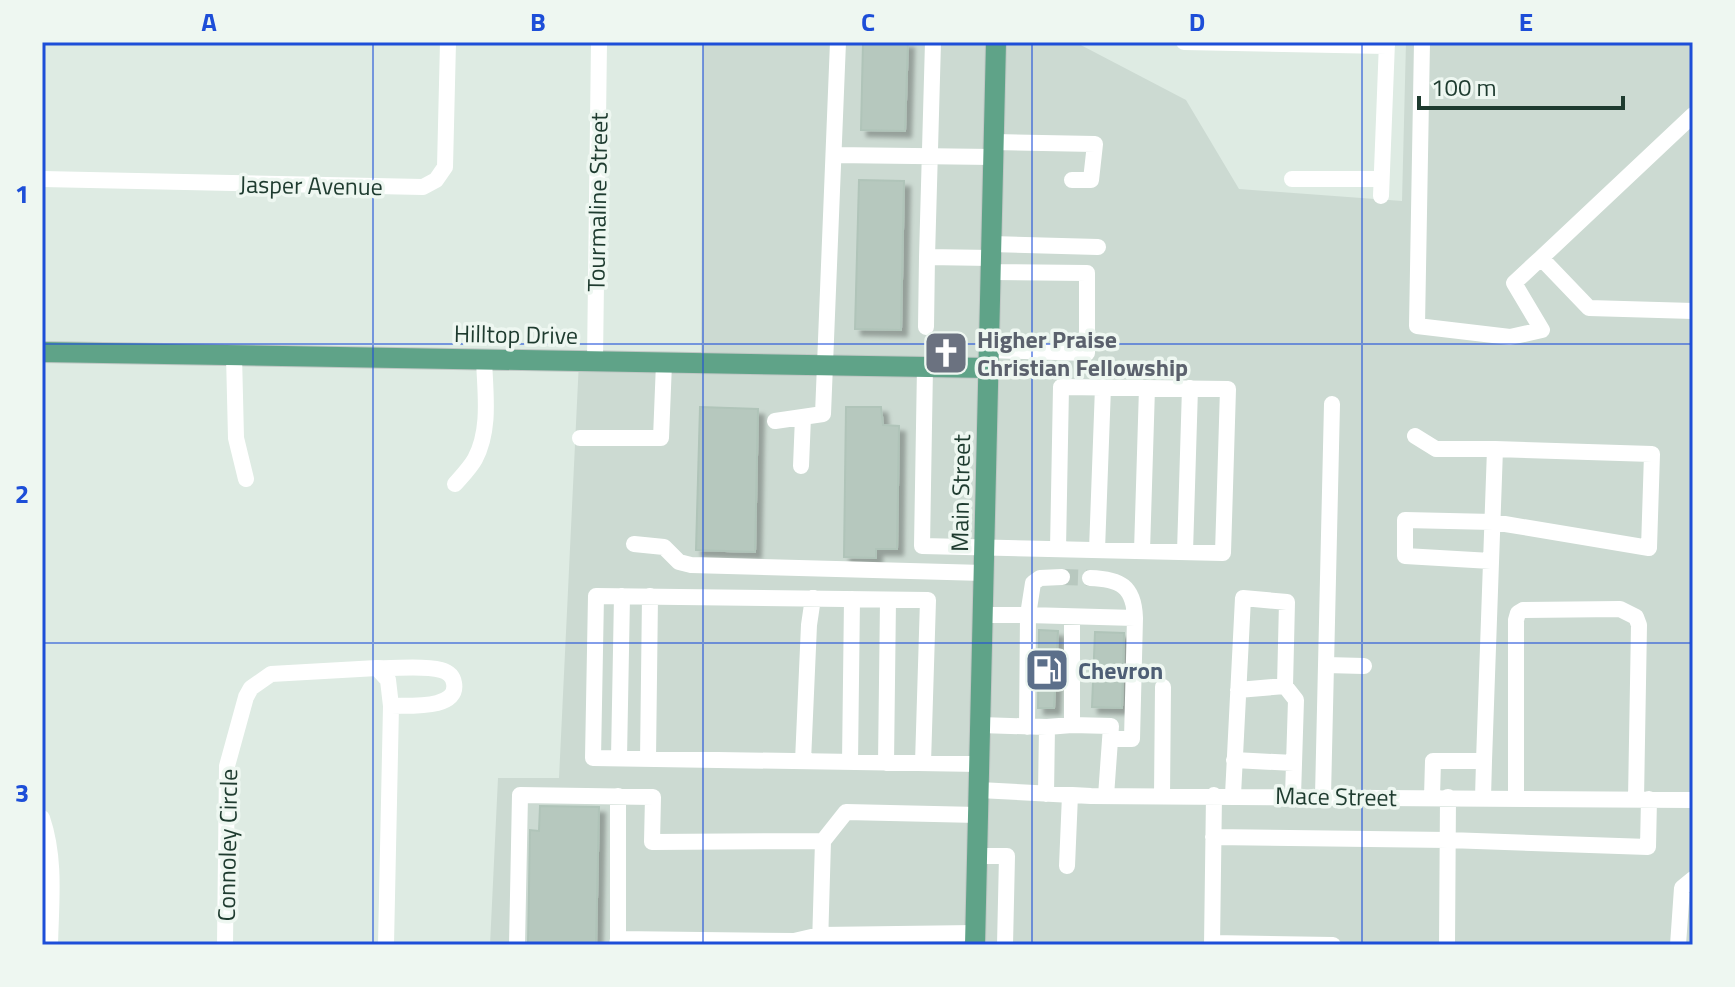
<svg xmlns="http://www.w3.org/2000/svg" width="1735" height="987" font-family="'Titillium Web',sans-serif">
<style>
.built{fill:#ccdad2}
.building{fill:#b6c8be;stroke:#b0c4b9;stroke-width:2;filter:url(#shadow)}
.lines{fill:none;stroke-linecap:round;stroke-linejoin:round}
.minor-tunnel{stroke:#b8c8bf;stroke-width:16;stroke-dasharray:16 8;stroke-linecap:butt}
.major-casing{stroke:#c0c8c5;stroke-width:22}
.minor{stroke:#fff;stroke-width:16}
.major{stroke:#5fa388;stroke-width:20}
.grid{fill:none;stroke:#1d4ed8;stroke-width:2;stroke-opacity:0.55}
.labels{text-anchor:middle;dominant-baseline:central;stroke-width:7;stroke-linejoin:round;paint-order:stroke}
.street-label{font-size:24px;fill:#1e3b2f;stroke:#eef7f1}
.worship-label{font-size:24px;font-weight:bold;fill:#5b616d;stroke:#eef7f1;text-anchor:start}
.service-label{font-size:24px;font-weight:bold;fill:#4e5e75;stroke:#eef7f1;text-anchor:start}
.neatline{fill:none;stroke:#1d4ed8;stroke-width:3}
.grid-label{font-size:26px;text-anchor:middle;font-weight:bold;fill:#1d4ed8}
</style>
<defs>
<filter id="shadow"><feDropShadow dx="6" dy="6" stdDeviation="2" flood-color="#0004"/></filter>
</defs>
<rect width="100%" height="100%" fill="#deebe3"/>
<path class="built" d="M 703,42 L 1075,42 L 1186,100 L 1239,189 L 1402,201 L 1406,42 L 1693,42 L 1693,945 L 490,945 L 498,778 L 559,778 L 579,361 L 701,363 Z"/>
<path class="building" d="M 863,42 L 908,42 L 905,131 L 861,130 Z
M 859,180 L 904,181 L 901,330 L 855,329 Z
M 700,407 L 758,409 L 755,552 L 696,550 Z
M 846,407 L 881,407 L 883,425 L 899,426 L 897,549 L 876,549 L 876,558 L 844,557 Z
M 1039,630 L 1058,631 L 1054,708 L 1038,708 Z
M 1095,632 L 1124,633 L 1122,708 L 1092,707 Z
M 540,806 L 599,807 L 596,945 L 528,945 L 530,830 L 539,831 Z"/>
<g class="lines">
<path class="minor-tunnel" d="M 1062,577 L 1090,578"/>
<g class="major-casing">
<path id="major" d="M 42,352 L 989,368
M 975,945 L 996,42"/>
</g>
<path class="minor" d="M 1184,42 L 1387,46
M 1422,42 L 1417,326 L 1510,337 L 1542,330 L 1514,283 L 1541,258 L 1589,308 L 1693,311
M 994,142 L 1095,144 L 1091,180 L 1072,180
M 834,155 L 993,157
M 42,179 L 423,187 L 436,180 L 445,167 L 448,42
M 1292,179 L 1381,179
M 1381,196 L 1387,42
M 991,244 L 1098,247
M 927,257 L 933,42
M 1541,258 L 1693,115
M 926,327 L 927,257 L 991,258
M 989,350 L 1087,353 L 1087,273 L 991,272
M 234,355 L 236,438 L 246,479
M 595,361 L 599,42
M 925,367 L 922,546 L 1223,553 L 1228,389 L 1061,387 L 1058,549
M 775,421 L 823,414 L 838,42
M 1415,436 L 1436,449 L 1495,449 L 1484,761
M 580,438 L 661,438 L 664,363
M 801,466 L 803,417
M 455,484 C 462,476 470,468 475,459 C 491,429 485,392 484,359
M 634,544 L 664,547 L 679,562 L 691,565 L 984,573
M 1097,550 L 1103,387
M 1142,551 L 1147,388
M 1185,552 L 1190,388
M 1491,561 L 1405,556 L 1405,520 L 1493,522 L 1649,548 L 1652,454 L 1495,449
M 1062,577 L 1040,578 L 1033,583 L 1028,615 L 1135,618 L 1132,739 L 1110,739
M 1090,578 C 1120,579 1134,586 1135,618
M 983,615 L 1028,615 L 1027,727
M 1326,665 L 1364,666
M 377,668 C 397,669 422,665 441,670 C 448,672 453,676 454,683 C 459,710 408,705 391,706
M 1238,690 L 1285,686
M 980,725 L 1047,727 L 1046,794
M 1072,725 L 1111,726 L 1106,796
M 1047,727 L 1072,725 L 1072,617
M 619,758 L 622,596
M 648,759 L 650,596
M 1234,760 L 1294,763
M 803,761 L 809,625 L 813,598
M 850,762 L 852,599
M 886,763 L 888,600
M 923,763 L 928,600 L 596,596 L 593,758 L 980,764
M 979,790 L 1091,796 L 1693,800
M 1233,795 L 1243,598 L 1287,602 L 1285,686 L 1296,700 L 1293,796
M 1162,796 L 1163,687
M 1323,796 L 1332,404
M 1432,797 L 1433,761 L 1484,761 L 1483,798
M 1516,798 L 1516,620 L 1518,613 L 1523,610 L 1620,609 L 1636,617 L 1639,625 L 1636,799
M 42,818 C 56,859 51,902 50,945
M 1213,837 L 1448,840 L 1648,847 L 1649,799
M 823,841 L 846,812 L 978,815
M 977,856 L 1007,856 L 1005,945
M 1067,866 L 1070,795
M 618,939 L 618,796
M 1212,943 L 1333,945
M 225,945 L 227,766 L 246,697 L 251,688 L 271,674 L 377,668 L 388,680 L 391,706 L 386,945
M 517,945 L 520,795 L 653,797 L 652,842 L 823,841 L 820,945
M 617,945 L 618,939 L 794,941 L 820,935 L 975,933
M 1212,945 L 1214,795
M 1447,945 L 1448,797
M 1678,945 L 1682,888 L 1693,879"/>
<use href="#major" class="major"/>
</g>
<path class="grid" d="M 373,42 L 373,945M 703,42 L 703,945M 1032,42 L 1032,945M 1362,42 L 1362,945M 42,344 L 1693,344M 42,643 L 1693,643"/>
<defs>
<g id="church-square" transform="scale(2.3)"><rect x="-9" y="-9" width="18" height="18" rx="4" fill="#6b7280" stroke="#eef7f1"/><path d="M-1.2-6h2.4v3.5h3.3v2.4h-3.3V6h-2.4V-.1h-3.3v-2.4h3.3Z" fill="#fff"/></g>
<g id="fuel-square" transform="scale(2.3)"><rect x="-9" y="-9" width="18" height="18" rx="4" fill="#5c6f8a" stroke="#eef7f1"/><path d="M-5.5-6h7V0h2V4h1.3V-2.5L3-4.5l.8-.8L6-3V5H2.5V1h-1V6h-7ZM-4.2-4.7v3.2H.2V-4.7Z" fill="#fff"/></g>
</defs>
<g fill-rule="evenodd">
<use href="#church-square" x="946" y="353"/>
<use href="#fuel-square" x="1047" y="670"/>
</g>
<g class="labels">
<g class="street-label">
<text transform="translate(311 185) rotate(1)">Jasper Avenue</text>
<text transform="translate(597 202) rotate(-89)">Tourmaline Street</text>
<text transform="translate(516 334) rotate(1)">Hilltop Drive</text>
<text transform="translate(960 493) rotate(-89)">Main Street</text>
<text transform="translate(1336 796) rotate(1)">Mace Street</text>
<text transform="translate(227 845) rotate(-89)">Connoley Circle</text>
</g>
<g class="worship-label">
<text x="977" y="339">Higher Praise<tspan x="977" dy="28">Christian Fellowship</tspan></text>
</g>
<g class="service-label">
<text x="1078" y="670">Chevron</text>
</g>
</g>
<rect width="1735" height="987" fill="none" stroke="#eef7f1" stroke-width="88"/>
<path d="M1419 96v12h204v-12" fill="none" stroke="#1e3b2f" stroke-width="4"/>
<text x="1431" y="96" font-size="24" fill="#1e3b2f" stroke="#eef7f1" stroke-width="6" paint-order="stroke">100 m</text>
<rect x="44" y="44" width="1647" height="899" class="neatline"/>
<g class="grid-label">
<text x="209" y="31">A</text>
<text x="538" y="31">B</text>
<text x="868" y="31">C</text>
<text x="1197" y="31">D</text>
<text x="1526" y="31">E</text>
<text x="22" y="203">1</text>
<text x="22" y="503">2</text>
<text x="22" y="802">3</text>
</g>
</svg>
